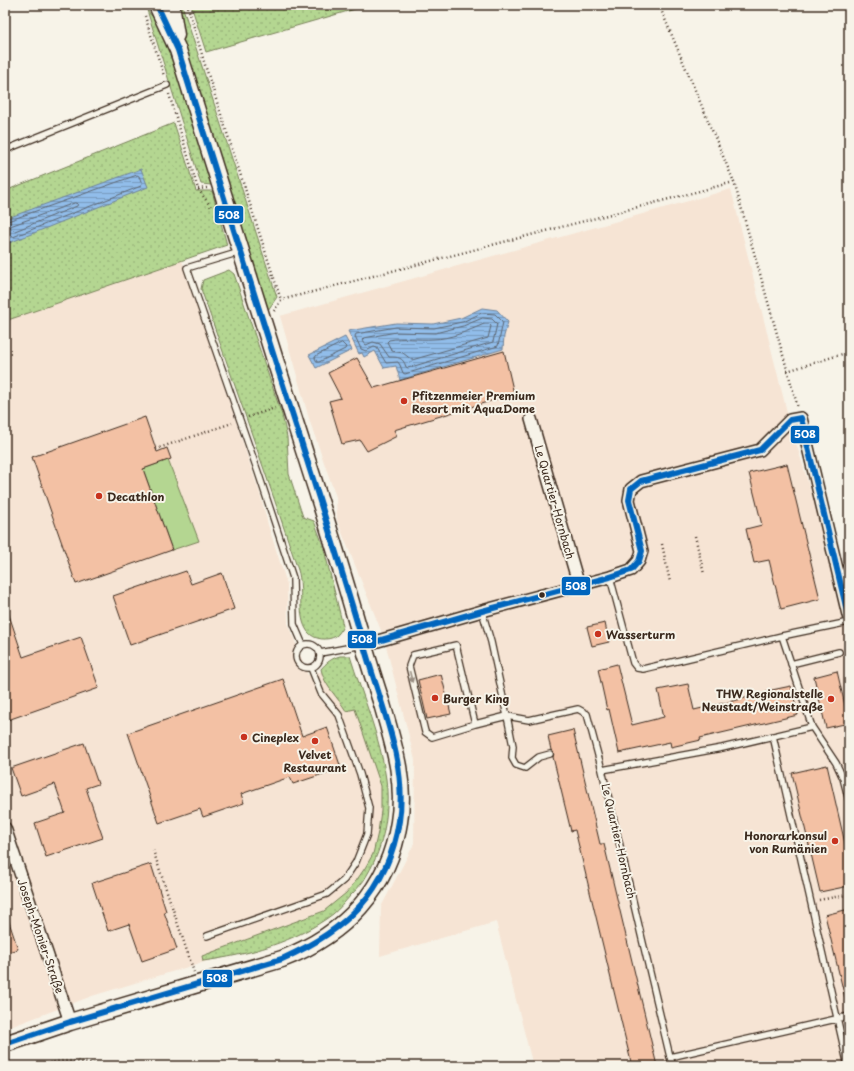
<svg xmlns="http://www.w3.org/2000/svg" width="854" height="1071" font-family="'Playpen Sans',sans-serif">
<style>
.built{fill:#f6e4d4}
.grass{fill:url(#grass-dots);stroke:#788058}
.pitch{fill:#b4d691;stroke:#788058}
.water{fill:url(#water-rules);stroke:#6f8298}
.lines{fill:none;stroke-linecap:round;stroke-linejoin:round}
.shore{stroke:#5d6570;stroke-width:1}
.building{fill:#f3c1a4;stroke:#3b2a1e}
.lane-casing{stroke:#3b2a1e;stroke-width:8}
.street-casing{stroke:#3b2a1e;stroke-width:14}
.secondary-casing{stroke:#3b2a1e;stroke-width:19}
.path{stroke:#3b2a1e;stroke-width:2.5;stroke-dasharray:1 3;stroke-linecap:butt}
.lane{stroke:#f7f3e8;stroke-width:5.5}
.street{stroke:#f7f3e8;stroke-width:11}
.secondary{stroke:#f7f3e8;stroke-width:16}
.bus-1-casing{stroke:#f7f3e8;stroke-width:9}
.bus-1{stroke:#0065bd;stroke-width:6}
.oneway{fill:#998e83}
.poi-dot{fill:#c8321e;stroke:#f7f3e8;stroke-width:1.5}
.bus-dot{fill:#3b2a1e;stroke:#f7f3e8;stroke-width:1.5}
.labels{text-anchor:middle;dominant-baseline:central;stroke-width:4;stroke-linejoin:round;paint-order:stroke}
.poi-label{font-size:11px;font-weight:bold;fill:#3b2a1e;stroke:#f7f3e8;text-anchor:start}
.street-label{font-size:11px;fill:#3b2a1e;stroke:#f7f3e8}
.line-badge{stroke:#f7f3e8;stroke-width:1.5}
.badge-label{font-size:11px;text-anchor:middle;font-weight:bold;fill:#fff}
</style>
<defs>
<pattern id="grass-dots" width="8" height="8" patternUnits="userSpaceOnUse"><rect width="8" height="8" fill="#b4d691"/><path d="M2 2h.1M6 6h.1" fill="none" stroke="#9cb87d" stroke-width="1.8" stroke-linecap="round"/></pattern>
<pattern id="water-rules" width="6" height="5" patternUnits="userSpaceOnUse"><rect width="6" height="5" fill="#91bdea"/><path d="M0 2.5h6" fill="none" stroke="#789abd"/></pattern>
</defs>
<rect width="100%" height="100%" fill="#f7f3e8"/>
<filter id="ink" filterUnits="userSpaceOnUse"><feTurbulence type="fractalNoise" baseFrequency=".025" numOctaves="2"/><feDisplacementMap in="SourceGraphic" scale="8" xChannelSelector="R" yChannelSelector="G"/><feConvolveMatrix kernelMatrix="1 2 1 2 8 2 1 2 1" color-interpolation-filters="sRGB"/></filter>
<g filter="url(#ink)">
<path class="built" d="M 731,189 L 789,420 L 849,616 L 849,1066 L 533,1066 L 496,922 L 380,956 L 381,907 L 414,844 L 415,760 L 384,638 L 337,520 L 336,497 L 310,422 L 280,316 Z
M 182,260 L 261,497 L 268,525 L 287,584 L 288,623 L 308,675 L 346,665 L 385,791 L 376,854 L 361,880 L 338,906 L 290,936 L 92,996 L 5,1029 L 5,321 Z"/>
<path class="grass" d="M 182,5 L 277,297 L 268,310 L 177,24 Z
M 191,5 L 369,5 L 206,52 Z
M 147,10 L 162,28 L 212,185 L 201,184 Z
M 174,123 L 196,191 L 212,191 L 227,245 L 5,321 L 5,191 Z
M 229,270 L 234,274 L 282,415 L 287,437 L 289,474 L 303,517 L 314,521 L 323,545 L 343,626 C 341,630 339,634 336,636 C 328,641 314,640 308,632 C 296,616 304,588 298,570 C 267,476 234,383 201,289 L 203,280 Z
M 340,656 L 350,656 C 362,695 381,739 386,779 C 390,811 384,847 367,875 C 363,883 356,890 350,896 C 345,902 339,909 333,914 C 296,942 248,955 203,961 L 202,956 L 324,911 L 346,893 L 356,881 L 365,868 L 373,854 L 378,832 L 381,811 L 381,786 L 355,709 L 346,711 C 338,697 324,686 321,669 C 326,663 332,658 340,656 Z"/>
<path class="pitch" d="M 168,460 L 199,541 L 172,550 L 143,469 Z"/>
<path class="water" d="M 141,169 L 148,187 L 9,243 L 5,233 L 5,219 Z
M 482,308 L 497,310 L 508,322 L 504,336 L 503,349 L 400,380 L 396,366 L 384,368 L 375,351 L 364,357 L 362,353 L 359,354 L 348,331 L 396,323 L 433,324 L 461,318 Z
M 345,337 L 352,350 L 316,368 L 309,355 Z"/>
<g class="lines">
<path class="shore" d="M 75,203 L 78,204 L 77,206 L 15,231 L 10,228 L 11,226 Z
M 5,222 L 137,175 L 139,176 L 142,184 L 141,186 L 13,237 L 8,234 L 5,233
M 482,313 L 495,314 L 503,322 L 498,346 L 405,374 L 403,373 L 400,365 L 398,362 L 386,363 L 377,348 L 374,347 L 366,351 L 361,349 L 355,336 L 356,334 L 396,327 L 434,328 L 462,322 Z
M 483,318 L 492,319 L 497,324 L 493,342 L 408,368 L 406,367 C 403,357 398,357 389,357 L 380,344 L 373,342 L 366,345 L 362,340 L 364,338 L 396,332 L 435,333 L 463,326 Z
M 484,324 L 489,324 L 491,326 L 488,338 L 412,360 L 403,353 L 392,351 L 387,342 L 389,340 C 403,337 418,340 433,339 C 450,339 468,331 484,324 Z
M 342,343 L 346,347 L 345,349 L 319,362 L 317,362 L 315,358 L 316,356 Z"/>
</g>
<path class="building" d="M 504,351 L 514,394 L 394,430 L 397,436 L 367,451 L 360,440 L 342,444 L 329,401 L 341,398 L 328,373 L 357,358 L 374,388 Z
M 145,417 L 157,452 L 167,448 L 171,459 L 143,469 L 172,550 L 76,584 L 32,457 Z
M 787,464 L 820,599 L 781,609 L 769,560 L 754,563 L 746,529 L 762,525 L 749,473 Z
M 186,571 L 191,584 L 222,573 L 234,609 L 130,645 L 113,596 Z
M 7,609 L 23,657 L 81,637 L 99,688 L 5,721 L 5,610 Z
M 605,623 L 609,642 L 592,646 L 587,627 Z
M 617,664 L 632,725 L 664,717 L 658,690 L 688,684 L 694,710 L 767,693 L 767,691 L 791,686 L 798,715 L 700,738 L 701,740 L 671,747 L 670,742 L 619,753 L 609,709 L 607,710 L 598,669 Z
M 837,671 L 849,723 L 826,728 L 814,677 Z
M 441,674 L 451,714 L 427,719 L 418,680 Z
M 283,679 L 302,736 L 327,727 L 341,768 L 293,784 L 290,777 L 241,794 L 244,803 L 203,817 L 200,809 L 159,823 L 128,733 Z
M 573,730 L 600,844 L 604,844 L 657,1066 L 632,1066 L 575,830 L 571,831 L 553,757 L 554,753 L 551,750 L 548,736 Z
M 84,743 L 98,784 L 86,788 L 103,838 L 46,857 L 35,823 L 65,813 L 55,784 L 21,796 L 11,768 Z
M 827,765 L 849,861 L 849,886 L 820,892 L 792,773 Z
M 151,864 L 166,911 L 164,912 L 177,949 L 142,961 L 129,924 L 108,931 L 92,883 Z
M 849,909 L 849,998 L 845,998 L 825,915 Z
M 5,916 L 7,916 L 18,949 L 5,953 Z"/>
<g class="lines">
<g class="lane-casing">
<path id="lane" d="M 5,150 L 167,85
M 240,252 L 187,268 L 258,472 L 293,578 L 294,624 L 303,645
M 610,577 L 633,663 L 637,668 L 643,669 L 782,636
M 482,611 L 491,642 L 507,716 L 513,746 L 512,758 L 516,765 L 525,768 L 539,757 L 550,754
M 849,622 L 782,636 L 812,727 L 836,763 L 843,778 L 849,801
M296 656a12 12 0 1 1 24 0a12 12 0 1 1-24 0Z
M 320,653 L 363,645
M 791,664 L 839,652
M 475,724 L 432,737 L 425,732 L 409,666 L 413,655 L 456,645 L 475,724 L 507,716 L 529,720 L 578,709 L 587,714 L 602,770
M 812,727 L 722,748 L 602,770 L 670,1057 L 849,1016
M 773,736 L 848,1066
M 207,936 L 327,894 L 344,880 L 356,862 L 367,834 L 369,808 L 360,774 L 339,715 L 321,693 L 311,668
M 670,1057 L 673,1066"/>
</g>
<g class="street-casing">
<path id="street" d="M 531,419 L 579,586
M 364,645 L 482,611 L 610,577 L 631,570 L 639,561 L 642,551 L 629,500 L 631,489 L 641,481 L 760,450 L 790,420 L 801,418 L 849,619
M 5,828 L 70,1022"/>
</g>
<g class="secondary-casing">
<path id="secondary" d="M 171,5 L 176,35
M 5,1044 L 70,1022 L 282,959 C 344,935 389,889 399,822 C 406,781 393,743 382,704 C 373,677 365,650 357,623 C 332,535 303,448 275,360 C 243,257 210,154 178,50 L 157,5"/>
</g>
<path class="path" d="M 659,5 L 734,182 L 798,408
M 188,7 L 205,65 L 281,300
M 145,16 L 164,76
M 169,94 L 198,189 L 211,207
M 198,189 L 207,188
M 274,311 L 281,300 L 734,182
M 787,371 L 849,352
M 248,417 L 275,408
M 156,449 L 232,423
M 695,536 L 704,574
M 662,544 L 670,582
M 153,850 L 194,972
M 819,900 L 846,895
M 38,1066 C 59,1059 80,1060 101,1066"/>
<use href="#lane" class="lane"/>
<use href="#street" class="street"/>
<use href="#secondary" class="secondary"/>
<g class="bus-1-casing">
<path id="bus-1" d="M 364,645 L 482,611 L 610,577 L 631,570 L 639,561 L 642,551 L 629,500 L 631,489 L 641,481 L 760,450 L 790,420 L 801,418 L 849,619
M 5,1044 L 70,1022 L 282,959 C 345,931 388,892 399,821 C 406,775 390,728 376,685 C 369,664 363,643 357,622 C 331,535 303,447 275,360 C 242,257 210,153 178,50 L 157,5"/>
</g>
<use href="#bus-1" class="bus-1"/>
</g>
<defs><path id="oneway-solid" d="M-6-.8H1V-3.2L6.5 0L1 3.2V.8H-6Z"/></defs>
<use class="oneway" href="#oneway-solid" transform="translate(411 677) rotate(76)"/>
</g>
<g class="poi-dot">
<circle cx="404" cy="401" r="4"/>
<circle cx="99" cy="496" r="4"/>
<circle cx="598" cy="634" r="4"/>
<circle cx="435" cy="698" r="4"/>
<circle cx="831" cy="699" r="4"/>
<circle cx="244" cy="737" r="4"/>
<circle cx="315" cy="741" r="4"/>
<circle cx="835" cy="841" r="4"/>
</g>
<circle class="bus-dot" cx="542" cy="595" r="3.5"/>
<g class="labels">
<g class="poi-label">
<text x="412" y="395">Pfitzenmeier Premium<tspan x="412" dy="13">Resort mit AquaDome</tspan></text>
<text x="107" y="496">Decathlon</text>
<text x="606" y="634">Wasserturm</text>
<text x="823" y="693" text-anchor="end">THW Regionalstelle<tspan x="823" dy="13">Neustadt/Weinstraße</tspan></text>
<text x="443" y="698">Burger King</text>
<text x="252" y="737">Cineplex</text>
<text x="315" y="754" text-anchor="middle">Velvet<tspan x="315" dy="13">Restaurant</tspan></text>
<text x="827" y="835" text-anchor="end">Honorarkonsul<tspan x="827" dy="13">von Rumänien</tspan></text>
</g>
<g class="street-label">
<text transform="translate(555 502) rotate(74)">Le Quartier-Hornbach</text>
<text transform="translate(619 841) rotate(77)">Le Quartier-Hornbach</text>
<text transform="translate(41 936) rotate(71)">Joseph-Monier-Straße</text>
</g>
</g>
<g class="line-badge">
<rect x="214" y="205" width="30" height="19" rx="4" fill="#0065bd"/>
<rect x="790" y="425" width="30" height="19" rx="4" fill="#0065bd"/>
<rect x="561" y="576" width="30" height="20" rx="4" fill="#0065bd"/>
<rect x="347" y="630" width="30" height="19" rx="4" fill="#0065bd"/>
<rect x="202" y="969" width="31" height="19" rx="4" fill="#0065bd"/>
</g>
<g class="badge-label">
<text x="229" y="219">508</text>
<text x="805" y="438">508</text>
<text x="576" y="590">508</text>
<text x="362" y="643">508</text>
<text x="217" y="982">508</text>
</g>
<rect width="854" height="1071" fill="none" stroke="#f7f3e8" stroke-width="20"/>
<rect x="10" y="10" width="834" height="1051" fill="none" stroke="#3b2a1e" stroke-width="1.5" filter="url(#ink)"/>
</svg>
